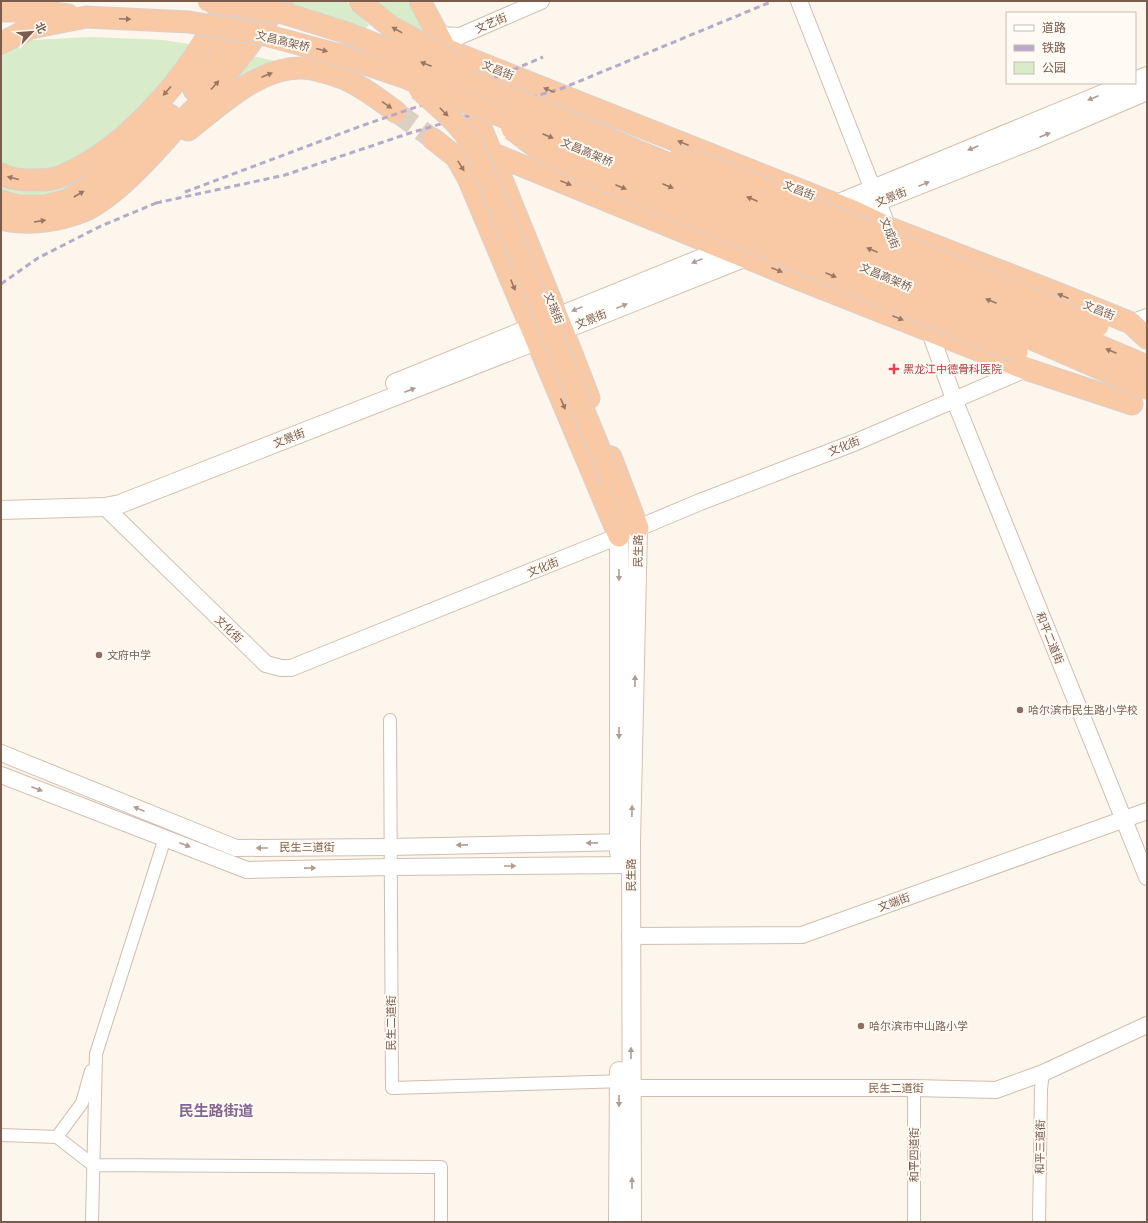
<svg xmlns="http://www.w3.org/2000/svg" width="1148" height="1223" font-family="'PT Sans Narrow','Noto Sans SC',sans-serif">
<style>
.green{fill:#d8ecc9}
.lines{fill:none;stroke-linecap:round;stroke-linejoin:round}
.trunk-tunnel{stroke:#dcd0c4;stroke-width:21;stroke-dasharray:21 10;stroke-linecap:butt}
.minor-casing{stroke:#d1beb0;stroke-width:14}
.tertiary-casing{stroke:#d1beb0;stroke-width:18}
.secondary-casing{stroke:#d6c0b0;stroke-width:20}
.trunk-casing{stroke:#dad1cd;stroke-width:23}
.minor{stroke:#fff;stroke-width:12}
.tertiary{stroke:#fff;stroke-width:16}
.secondary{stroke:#fff;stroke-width:18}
.trunk{stroke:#f9c8a4;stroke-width:21}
.rail{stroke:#b9a8c9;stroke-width:3;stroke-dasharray:6 4;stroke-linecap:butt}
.trunk-bridge-casing{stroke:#dad1cd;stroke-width:23;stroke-linecap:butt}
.trunk-bridge{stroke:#f9c8a4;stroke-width:21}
.oneway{fill:#9a7763}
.oneway2{fill:#af9d94}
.health-dot{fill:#e0444e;stroke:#fffaf3;stroke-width:1.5}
.education-dot{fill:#8d6e63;stroke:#fffaf3;stroke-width:1.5}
.labels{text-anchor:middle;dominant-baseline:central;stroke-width:4;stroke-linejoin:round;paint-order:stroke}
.street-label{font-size:11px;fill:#7a5c4d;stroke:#fffaf3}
.health-label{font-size:11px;fill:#be3a42;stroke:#fffaf3;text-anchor:start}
.education-label{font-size:11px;fill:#785e54;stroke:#fffaf3;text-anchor:start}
.district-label{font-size:15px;font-weight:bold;fill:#846695;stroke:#fffaf3}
</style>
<rect width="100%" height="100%" fill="#fdf6ec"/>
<path class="green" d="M 294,1 L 346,1 L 369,25 L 365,29 L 288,6 Z
M 368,1 L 407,1 L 436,44 Z
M 91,37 L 163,40 L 196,45 L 135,118 L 73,164 L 35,173 L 7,166 L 1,163 L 1,52 L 13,45 L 32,40 Z
M 248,55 L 293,65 L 208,107 Z
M 99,170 L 60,194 L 24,198 L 1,192 L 1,183 C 11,185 21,189 31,190 C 57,193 78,182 99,170 Z"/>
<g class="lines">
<path class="trunk-tunnel" d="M 396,112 L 433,139"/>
<g class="minor-casing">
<path id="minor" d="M 390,720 L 392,1088 L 626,1081
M 914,1088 L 914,1222
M 1,1135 L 57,1137 L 93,1165 L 441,1167 L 441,1222
M 57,1137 L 82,1103 L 91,1071
M 92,1222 L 96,1054 L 165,838
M 1039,1222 L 1041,1089 L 1043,1073"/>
</g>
<g class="tertiary-casing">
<path id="tertiary" d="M 799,1 L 890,233
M 438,35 L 460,36 L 541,1
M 1131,323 L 1147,317
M 927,324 L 954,399 L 1147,877
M 105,507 L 266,664 L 281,668 L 291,668 L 619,536 L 700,502 L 856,442 L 1026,369
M 1,753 L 236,848 L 391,847 L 631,842
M 1,775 L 247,870 L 390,867 L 631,865
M 630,936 L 802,935 L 1147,811
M 631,1088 L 914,1088 L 996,1090 L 1043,1073 L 1147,1025"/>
</g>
<g class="secondary-casing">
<path id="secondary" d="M 1135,81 L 1147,76
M 827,208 L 1129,83
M 844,215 L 1030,141 L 1147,91
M 395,383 L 734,245
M 1,510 L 105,507 L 120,504 L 536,341 L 754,254
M 619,853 L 619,536
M 618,1222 L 619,1071
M 632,1222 L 631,842 L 638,528"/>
</g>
<g class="trunk-casing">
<path id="trunk" d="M 420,1 L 452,61
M 1,11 L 38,11 L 68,15
M 1,43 L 31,28 L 86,17
M 445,49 L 853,211 L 887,227 L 1057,293 L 1131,323 L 1147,338
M 194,90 L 219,59 L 250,1
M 467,92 C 507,194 550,295 589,398
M 188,130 C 221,105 257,68 301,68 C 315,68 331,74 345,79 C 363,87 380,100 396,112
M 433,139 L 456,157 L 468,178 L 619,536
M 491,153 L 791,276 L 1026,369 L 1132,404
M 1,174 C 10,179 21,180 30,180 C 37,180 45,180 52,179 C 63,177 73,171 82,166 C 127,141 173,91 200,48 C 210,33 219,17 228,1
M 1,201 L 19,206 L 45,206 L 67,200 L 88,188 L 113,171 L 170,115
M 1,219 C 27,226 60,221 84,211 C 114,197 148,160 170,135 C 190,113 212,91 231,68 C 248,48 262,26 278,5 L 282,1
M 611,457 L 638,528"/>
</g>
<use href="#minor" class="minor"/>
<use href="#tertiary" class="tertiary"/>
<use href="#secondary" class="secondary"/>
<use href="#trunk" class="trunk"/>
<path class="rail" d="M 185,192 L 361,126 L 466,90 L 543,57
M 156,203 L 285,175 L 410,133 L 563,88 L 773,1
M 1,284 L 38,258 L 101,226 L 161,201"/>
<g class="trunk-bridge-casing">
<path id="trunk-bridge" d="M 208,1 L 283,13 L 344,32 L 489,88 L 1147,366
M 359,1 L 390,26 L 434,50 L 459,67
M 86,17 L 189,22 L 265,35 L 336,54 L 404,77 L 543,133 L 1007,328 L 1147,389
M 419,89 C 439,107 462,125 475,150 C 481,162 486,176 492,189 L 612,479
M 512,129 L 537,148 L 577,169 L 1017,352
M 678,159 L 708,165 L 1098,326"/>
</g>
<use href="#trunk-bridge" class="trunk-bridge"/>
</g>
<defs><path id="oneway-solid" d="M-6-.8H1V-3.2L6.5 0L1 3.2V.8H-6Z"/></defs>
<g class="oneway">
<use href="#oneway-solid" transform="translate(125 19) rotate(3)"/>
<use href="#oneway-solid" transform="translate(397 30) rotate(-151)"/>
<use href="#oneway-solid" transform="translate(322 50) rotate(15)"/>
<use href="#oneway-solid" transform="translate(426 64) rotate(-159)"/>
<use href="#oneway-solid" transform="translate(267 75) rotate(-23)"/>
<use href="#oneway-solid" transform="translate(215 85) rotate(-48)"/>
<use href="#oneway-solid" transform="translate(549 90) rotate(-158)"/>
<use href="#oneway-solid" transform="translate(167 91) rotate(131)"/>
<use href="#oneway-solid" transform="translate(387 105) rotate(34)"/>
<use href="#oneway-solid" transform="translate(444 112) rotate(45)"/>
<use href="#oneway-solid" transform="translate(548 136) rotate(23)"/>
<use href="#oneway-solid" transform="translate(683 143) rotate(-158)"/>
<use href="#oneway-solid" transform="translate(461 166) rotate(58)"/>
<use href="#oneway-solid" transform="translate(13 178) rotate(-166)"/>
<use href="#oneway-solid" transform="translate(566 183) rotate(22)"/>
<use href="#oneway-solid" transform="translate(668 186) rotate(23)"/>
<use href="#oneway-solid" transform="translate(621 187) rotate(23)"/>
<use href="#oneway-solid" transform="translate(79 194) rotate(-30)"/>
<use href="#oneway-solid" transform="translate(752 199) rotate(-157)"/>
<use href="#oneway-solid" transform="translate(40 221) rotate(-9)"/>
<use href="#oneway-solid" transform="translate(872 250) rotate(-157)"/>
<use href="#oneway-solid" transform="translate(777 270) rotate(22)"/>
<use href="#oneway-solid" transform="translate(831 275) rotate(23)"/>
<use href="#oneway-solid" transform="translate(513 285) rotate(68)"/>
<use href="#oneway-solid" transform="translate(1063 296) rotate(-158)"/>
<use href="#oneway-solid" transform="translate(991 301) rotate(-157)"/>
<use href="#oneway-solid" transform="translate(898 318) rotate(22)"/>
<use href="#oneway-solid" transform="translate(1111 351) rotate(-157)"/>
<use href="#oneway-solid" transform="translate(563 404) rotate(67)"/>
</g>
<g class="oneway2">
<use href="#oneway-solid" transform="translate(1093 98) rotate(157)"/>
<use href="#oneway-solid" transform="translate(1045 135) rotate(-23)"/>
<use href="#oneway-solid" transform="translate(973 148) rotate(157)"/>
<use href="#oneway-solid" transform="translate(924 184) rotate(-22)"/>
<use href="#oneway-solid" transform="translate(697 261) rotate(158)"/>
<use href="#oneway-solid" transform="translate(622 306) rotate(-22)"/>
<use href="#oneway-solid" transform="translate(577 309) rotate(158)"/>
<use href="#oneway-solid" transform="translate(410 390) rotate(-21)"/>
<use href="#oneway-solid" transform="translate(619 575) rotate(90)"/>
<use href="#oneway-solid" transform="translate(635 681) rotate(-89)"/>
<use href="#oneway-solid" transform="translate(619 733) rotate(90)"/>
<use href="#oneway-solid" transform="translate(37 789) rotate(21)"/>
<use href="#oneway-solid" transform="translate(139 809) rotate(-158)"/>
<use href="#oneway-solid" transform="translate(632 811) rotate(-89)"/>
<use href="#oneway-solid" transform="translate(592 843) rotate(179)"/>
<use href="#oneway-solid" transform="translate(185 845) rotate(21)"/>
<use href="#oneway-solid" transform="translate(462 845) rotate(179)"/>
<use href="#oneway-solid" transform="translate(262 848) rotate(180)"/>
<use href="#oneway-solid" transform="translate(510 866)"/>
<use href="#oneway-solid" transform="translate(310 868) rotate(-1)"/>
<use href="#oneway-solid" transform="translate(631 1053) rotate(-90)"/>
<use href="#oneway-solid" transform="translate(619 1101) rotate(90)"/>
<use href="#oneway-solid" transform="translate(632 1183) rotate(-90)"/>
</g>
<path class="health-dot" d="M892 363h4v4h4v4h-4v4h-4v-4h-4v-4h4z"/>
<g class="education-dot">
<circle cx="99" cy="655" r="4"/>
<circle cx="1020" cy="710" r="4"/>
<circle cx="861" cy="1026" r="4"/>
</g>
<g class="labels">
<g class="street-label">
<text transform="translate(491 23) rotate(-23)">文艺街</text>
<text transform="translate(283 41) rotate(14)">文昌高架桥</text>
<text transform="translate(498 70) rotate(22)">文昌街</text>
<text transform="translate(587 152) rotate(23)">文昌高架桥</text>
<text transform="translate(799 190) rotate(22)">文昌街</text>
<text transform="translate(891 197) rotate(-22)">文景街</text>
<text transform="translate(890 233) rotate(68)">文成街</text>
<text transform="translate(886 277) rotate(23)">文昌高架桥</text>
<text transform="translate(554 308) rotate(68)">文瑞街</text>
<text transform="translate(1099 310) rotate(22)">文昌街</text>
<text transform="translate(591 319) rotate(-22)">文景街</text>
<text transform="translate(289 438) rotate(-21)">文景街</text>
<text transform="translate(844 446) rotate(-22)">文化街</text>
<text transform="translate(638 551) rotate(-89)">民生路</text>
<text transform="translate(543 567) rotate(-22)">文化街</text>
<text transform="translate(229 629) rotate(44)">文化街</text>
<text transform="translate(1050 638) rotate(68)">和平二道街</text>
<text x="307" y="847">民生三道街</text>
<text transform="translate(631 875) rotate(-90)">民生路</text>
<text transform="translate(894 902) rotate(-20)">文端街</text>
<text transform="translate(391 1023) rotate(-90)">民生二道街</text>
<text x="896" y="1088">民生二道街</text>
<text transform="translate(1040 1147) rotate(-89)">和平三道街</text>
<text transform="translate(914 1155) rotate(-90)">和平四道街</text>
</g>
<g class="health-label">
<text x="903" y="369">黑龙江中德骨科医院</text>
</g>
<g class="education-label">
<text x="107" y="655">文府中学</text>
<text x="1028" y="710">哈尔滨市民生路小学校</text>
<text x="869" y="1026">哈尔滨市中山路小学</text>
</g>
<g class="district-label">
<text x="216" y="1110">民生路街道</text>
</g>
</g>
<rect width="1148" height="1223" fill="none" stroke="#7a5c4d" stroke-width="4"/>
<rect x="1006" y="12" width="130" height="72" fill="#fffaf3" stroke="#cabbb1"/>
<rect x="1014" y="25" width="20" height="6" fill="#ffffff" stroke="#cabbb1"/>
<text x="1042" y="32" font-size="12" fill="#7a5c4d">道路</text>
<rect x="1014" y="45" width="20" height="6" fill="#b9a8c9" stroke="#cabbb1"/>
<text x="1042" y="52" font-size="12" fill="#7a5c4d">铁路</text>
<rect x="1014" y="62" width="20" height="12" fill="#d8ecc9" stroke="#cabbb1"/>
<text x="1042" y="72" font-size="12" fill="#7a5c4d">公园</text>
<g transform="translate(32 32) rotate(64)" stroke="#fffaf3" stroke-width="3" paint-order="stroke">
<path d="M0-3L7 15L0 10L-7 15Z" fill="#7a5c4d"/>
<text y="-6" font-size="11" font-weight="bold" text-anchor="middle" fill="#7a5c4d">北</text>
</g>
</svg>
